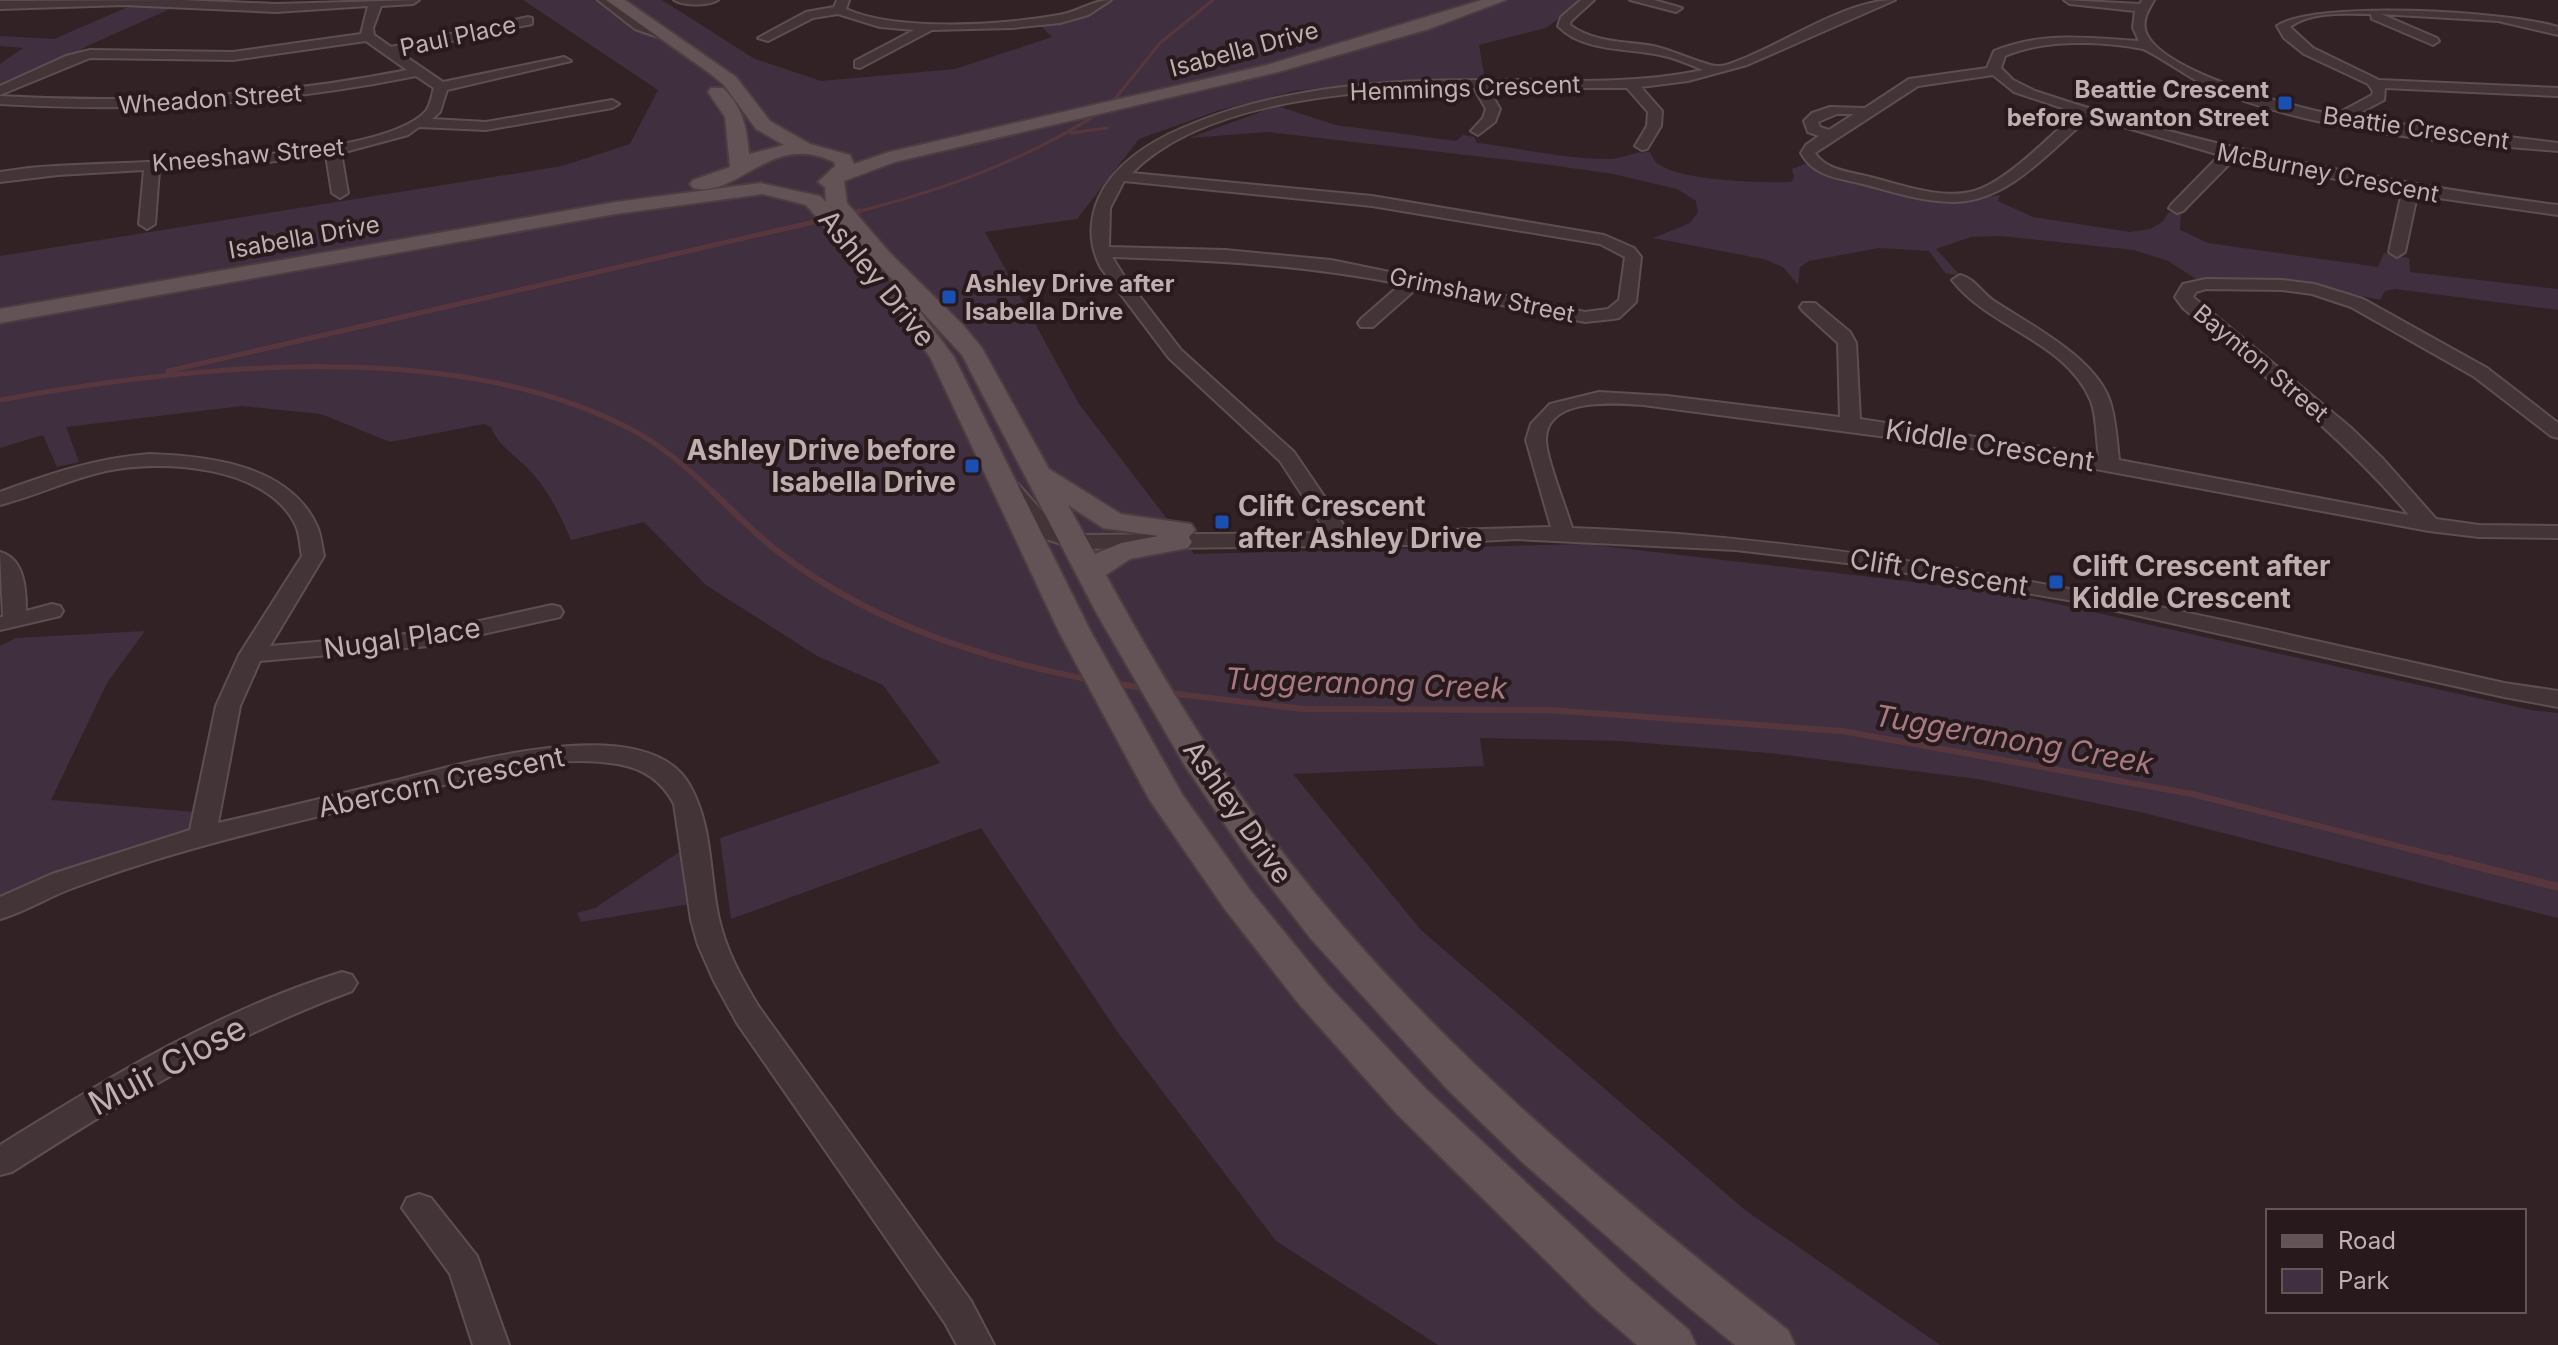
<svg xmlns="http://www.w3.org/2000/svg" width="2558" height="1345" font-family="Inter,sans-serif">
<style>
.green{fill:#40303f}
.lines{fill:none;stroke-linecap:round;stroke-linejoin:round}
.stream-far3{stroke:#58363d;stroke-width:3}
.stream-far2{stroke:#58363d;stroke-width:5}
.stream-far1{stroke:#58363d;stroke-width:6}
.stream{stroke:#58363d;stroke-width:8}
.minor-casing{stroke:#5e4e51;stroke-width:4}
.major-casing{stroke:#4d3d40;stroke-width:4}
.minor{fill:#433437;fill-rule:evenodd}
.major{fill:#635256;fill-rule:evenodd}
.transit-dot{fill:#1a4fb4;stroke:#281a1c;stroke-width:3}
.labels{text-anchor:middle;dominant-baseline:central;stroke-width:8;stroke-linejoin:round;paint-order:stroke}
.far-street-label{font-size:24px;fill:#c0aeb1;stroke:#281a1c}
.far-poi-label{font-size:24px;font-weight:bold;fill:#c0aeb1;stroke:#281a1c;text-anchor:end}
.street-label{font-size:28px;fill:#c0aeb1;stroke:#281a1c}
.poi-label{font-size:28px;font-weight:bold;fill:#c0aeb1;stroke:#281a1c;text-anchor:start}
.water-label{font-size:30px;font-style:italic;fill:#a67983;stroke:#281a1c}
.near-street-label{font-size:34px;fill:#c0aeb1;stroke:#281a1c}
</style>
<rect width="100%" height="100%" fill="#322125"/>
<path class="green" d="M 144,0 L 190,0 L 85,47 L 72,57 L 0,91 L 0,64 L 23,48 L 0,46 L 0,36 L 54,39 Z
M 523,0 L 662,0 L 755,59 L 821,81 L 955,69 L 1052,37 L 1039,24 L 1086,13 L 1111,0 L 1584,0 L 1546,28 L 1479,45 L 1485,79 L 1379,82 L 1294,91 L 1220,110 L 1139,139 L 1077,219 L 985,232 L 1079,404 L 1194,554 L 1585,544 L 2008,593 L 2531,710 L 2558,713 L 2558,918 L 2144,813 L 1978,779 L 1769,753 L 1620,741 L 1480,738 L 1484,766 L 1293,774 L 1421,930 L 1745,1210 L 1940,1345 L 1438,1345 L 1276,1241 L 1119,1034 L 981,828 L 731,919 L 720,838 L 940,763 L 883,685 L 817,656 L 706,585 L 644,522 L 571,540 C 561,517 550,493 533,474 C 519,457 499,448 491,427 L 484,424 L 390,442 L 321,414 L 242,406 L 66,427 L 79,462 L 57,467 L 43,435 L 0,448 L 0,256 L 562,166 L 630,144 L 658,90 Z
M 1277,106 L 1336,125 L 1456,141 L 1463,135 L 1474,137 L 1477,143 C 1520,148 1564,159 1608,159 C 1623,159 1634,151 1650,152 C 1651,154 1655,162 1657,163 C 1678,181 1762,183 1791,182 L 1794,178 L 1792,169 L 1808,163 L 1823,172 L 1966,200 L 2000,195 L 1998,201 L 2033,217 L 2130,232 L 2150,229 L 2162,222 L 2169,212 L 2181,214 L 2180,230 L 2208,243 L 2378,267 L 2384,253 L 2409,258 L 2410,272 L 2558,289 L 2558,310 L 2395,289 L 2385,291 L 2380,300 L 2288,279 L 2196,279 L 2168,261 L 2134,250 L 2000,236 L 1971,237 L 1936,249 L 1961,276 L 1945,273 L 1929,251 L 1879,248 L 1809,261 L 1800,267 L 1798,285 L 1783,267 L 1763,259 L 1653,238 L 1690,223 L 1698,212 L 1696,201 L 1677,189 L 1613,174 L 1543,164 L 1267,132 L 1189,138 Z
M 145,631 L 107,683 L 51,800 L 207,813 L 202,836 L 0,910 L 0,646 L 16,638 Z
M 693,843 L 702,902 L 581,922 L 577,913 L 595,908 Z"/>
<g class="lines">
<path class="stream-far3" d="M 1110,105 L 1160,43 L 1213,0
M 1071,133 L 1107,128
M 852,213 C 941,191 1024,161 1101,112"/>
<path class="stream-far2" d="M 850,214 L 860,211
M 168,371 L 827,219
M 0,400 C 192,365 460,335 638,433 C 666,449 691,471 714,493"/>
<path class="stream-far1" d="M 712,491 C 734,512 756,535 780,553 C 871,623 980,658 1091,680
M 1114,683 L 1146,689
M 1169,693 L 1304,709 L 1549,710 L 1842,731 L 2192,794 L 2457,861"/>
<path class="stream" d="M 2449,859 L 2558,887"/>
<g class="minor-casing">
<path id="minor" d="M 181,0 L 276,4 L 419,0 L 413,4 L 381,6 L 373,28 L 374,35 L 391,47 L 528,17 L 532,18 L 532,24 L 399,52 L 443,82 L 564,57 L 571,61 L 447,90 L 440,112 L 432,119 L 486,122 L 612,100 L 619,104 L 612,108 L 486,130 L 419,127 L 408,135 L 341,153 L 348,193 L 340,198 L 332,193 L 326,155 L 244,165 L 159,170 L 155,224 L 147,229 L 139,224 L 144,170 L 58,175 L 0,182 L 0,172 L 29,168 C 108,160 376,165 426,111 C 430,106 432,95 434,88 L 416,76 C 277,104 141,113 0,104 L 0,96 C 138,104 271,97 407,70 L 366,41 L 233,60 L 90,58 L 0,95 L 0,86 L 66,56 L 90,50 L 233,52 L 361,34 L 368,6 L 276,12 L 124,5 L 0,9 L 0,1 Z
M 598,0 L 612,0 L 643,23 L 667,34 L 661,38 L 635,29 Z
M 674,0 L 718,0 C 708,6 684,6 674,0 Z
M 837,0 L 849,0 L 846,9 C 897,32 1003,25 1059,15 C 1078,12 1092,0 1111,0 L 1088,15 L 1060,23 L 1012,28 L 932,30 L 860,68 L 855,67 L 855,61 L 914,30 L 880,27 L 838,14 L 813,18 L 768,41 L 758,38 L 806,12 L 834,7 Z
M 1581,0 L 1594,0 L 1571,21 L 1570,25 C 1595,43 1624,41 1653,46 C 1670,49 1706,66 1717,66 C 1726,67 1739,60 1747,57 C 1791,39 1848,0 1895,0 L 1747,65 L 1688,81 L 1641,87 L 1662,111 L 1661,126 L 1647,149 L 1642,150 L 1635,146 L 1647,126 L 1648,112 L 1627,88 L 1488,88 L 1500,109 L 1495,122 L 1478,135 L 1471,131 L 1483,118 L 1486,109 L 1474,88 C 1375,88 1206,97 1132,173 L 1372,196 L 1604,235 L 1634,248 L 1641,257 L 1636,302 L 1619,318 L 1613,319 L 1585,322 L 1417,288 L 1373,327 L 1361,327 L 1358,323 L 1361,319 L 1401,284 C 1305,265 1210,260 1112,257 L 1124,276 L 1181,350 L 1294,452 L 1349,533 L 1551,527 L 1526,440 L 1531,424 L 1550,404 L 1599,392 L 1667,396 L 1840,417 L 1838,343 L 1803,311 L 1800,307 L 1803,303 L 1815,303 L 1850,332 L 1856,343 L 1860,419 L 2099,456 C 2096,439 2097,417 2091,401 C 2066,341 1989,328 1952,280 L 1960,275 C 1974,278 1982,293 1994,301 C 2030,325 2099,359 2111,405 C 2116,423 2117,442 2119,460 L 2409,515 C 2342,436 2262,374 2183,308 L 2175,297 L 2183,284 L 2206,279 L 2282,280 L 2314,284 L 2363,299 L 2487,368 L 2558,423 L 2558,438 L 2551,436 L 2473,376 L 2351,307 L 2312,294 L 2282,290 L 2206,289 L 2196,292 L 2193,297 L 2350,427 L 2383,459 L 2436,519 L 2479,525 L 2558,526 L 2558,538 L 2479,537 L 2429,531 L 2009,453 L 1643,405 C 1616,403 1548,397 1546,438 C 1545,456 1566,507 1572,528 C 1889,539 2195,614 2504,683 L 2558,691 L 2558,707 L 2504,697 L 2068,600 L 1847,563 L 1736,550 L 1516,539 L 1408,545 L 1076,549 L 1040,537 L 1004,492 L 1001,488 L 1004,484 L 1018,484 L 1056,527 L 1078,535 L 1327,533 L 1280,461 L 1169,358 L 1101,268 C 1087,242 1089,213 1104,188 C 1125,155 1161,136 1197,122 C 1294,84 1399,79 1502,80 C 1569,81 1637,84 1703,70 C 1689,64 1675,58 1660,55 C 1627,48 1583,52 1558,26 L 1561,17 ZM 1124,181 L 1372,206 L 1600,244 L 1625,257 L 1619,300 L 1608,309 L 1585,312 L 1331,260 L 1225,250 L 1109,247 L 1110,208 Z
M 1630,0 L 1654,0 L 1682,8 L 1676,12 Z
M 2064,0 L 2140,4 L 2142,0 L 2154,0 C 2149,9 2143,18 2145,29 C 2154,71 2297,108 2335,115 L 2372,95 L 2373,91 L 2368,84 L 2304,54 L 2284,38 L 2277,26 C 2314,0 2507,11 2558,27 L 2558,35 L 2498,21 L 2381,14 L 2437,38 L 2439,41 L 2433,45 L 2372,19 L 2371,14 C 2346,14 2311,11 2290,27 L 2313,48 L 2379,80 L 2558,88 L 2558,96 L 2385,88 L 2384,100 L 2350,118 L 2558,143 L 2558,151 C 2473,144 2387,138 2304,118 C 2271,110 2237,100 2206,86 C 2192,79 2152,52 2143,49 C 2102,41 2043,39 2005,56 L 2001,68 L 2013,80 L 2035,91 C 2206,148 2379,182 2558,205 L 2558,215 L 2417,195 L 2405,252 L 2397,257 L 2389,252 L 2402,192 L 2234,159 L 2183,211 L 2177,213 L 2169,208 L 2171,205 L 2220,155 L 2090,117 C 2050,150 2009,202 1953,202 C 1923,202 1893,192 1863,184 C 1839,178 1814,177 1801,153 L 1806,145 L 1819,136 L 1808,132 L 1804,121 L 1812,113 L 1830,107 L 1865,108 L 1909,79 L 1987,68 L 1994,51 C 2042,31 2089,38 2139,41 L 2133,28 L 2135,11 L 2070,4 ZM 1993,75 L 2014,92 L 2077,113 C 2050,135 2008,181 1974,191 C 1941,200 1902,185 1870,177 C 1851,172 1827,171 1815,153 L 1918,86 ZM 1837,114 L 1854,114 L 1829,130 L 1820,127 L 1818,122 Z
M 149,454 C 209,456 289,465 317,526 C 321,535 322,547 324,556 L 270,646 L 429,632 L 552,605 L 560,607 L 563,612 L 560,617 L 429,646 L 260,661 L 240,706 L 218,823 C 275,810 332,796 389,782 C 456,766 644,707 689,784 C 713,825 709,874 719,919 C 726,951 742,979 759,1007 L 971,1301 L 994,1345 L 957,1345 L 945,1323 L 737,1023 L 714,981 L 698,945 L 691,920 L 674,804 C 662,781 643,768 617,764 C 542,751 462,782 390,799 C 283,825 175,849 73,888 C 48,897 25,912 0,919 L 0,897 L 52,874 L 190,830 L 216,706 L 239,655 L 302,556 C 300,547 300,535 296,526 C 268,465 161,459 106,471 C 69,479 36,496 0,505 L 0,492 C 49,474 97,458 149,454 Z
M 0,552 C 25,559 26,590 26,611 L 52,604 L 60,606 L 63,611 L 60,616 L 0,630 L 0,617 L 3,617 Z
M 342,972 L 352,975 L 357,983 L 352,991 C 230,1036 121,1102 12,1172 L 0,1175 L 0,1145 C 108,1078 219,1010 342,972 Z
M 419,1194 L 431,1198 L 477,1256 L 509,1345 L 473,1345 L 450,1274 L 402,1208 L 407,1198 Z"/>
</g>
<g class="major-casing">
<path id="major" d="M 606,0 L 625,0 L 736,77 L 770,121 L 810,144 L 850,155 L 854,164 L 889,152 L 1267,65 L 1482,0 L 1506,0 L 1429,29 L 1278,72 L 895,162 L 844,181 L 847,203 L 890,253 L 963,325 L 982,348 L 1049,469 L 1121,514 L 1191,524 L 1195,530 L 1189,537 L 1192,542 L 1188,548 L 1130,559 L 1106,575 C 1156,667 1210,757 1273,840 C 1417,1030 1601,1184 1788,1330 L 1795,1345 L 1735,1345 L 1675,1296 L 1521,1161 L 1448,1090 L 1311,939 L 1248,858 L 1185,766 L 1097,614 L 962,355 L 913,302 L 954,357 L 1091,632 L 1182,794 L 1250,890 L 1326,983 L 1426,1089 L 1627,1277 L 1689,1330 L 1696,1345 L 1637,1345 L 1593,1307 L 1396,1113 L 1298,1003 L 1224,908 L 1149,799 L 1059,632 L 930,357 L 889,302 L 893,297 L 908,297 L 849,232 L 840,236 L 832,235 L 806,205 L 763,194 L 616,214 L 0,323 L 0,309 L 616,202 L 760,183 L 820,196 L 826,202 L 825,187 L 818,182 L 835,166 L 834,162 C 771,131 738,199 693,188 L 690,184 L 693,180 L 730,167 L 725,117 L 708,92 L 711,88 L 723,88 C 743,107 747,128 749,154 L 784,145 L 756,129 L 724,85 L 708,72 ZM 1068,505 L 1103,528 L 1158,536 L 1121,543 L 1095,554 Z"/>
</g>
<use href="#minor" class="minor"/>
<use href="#major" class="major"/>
</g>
<g class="transit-dot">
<rect x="2277" y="95" width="16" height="16" rx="4"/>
<rect x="941" y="289" width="16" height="16" rx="4"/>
<rect x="964" y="458" width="16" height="16" rx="4"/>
<rect x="1214" y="514" width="16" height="16" rx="4"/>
<rect x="2048" y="574" width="16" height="16" rx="4"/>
</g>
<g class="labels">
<g class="far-street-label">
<text transform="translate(458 36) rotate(-12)">Paul Place</text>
<text transform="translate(1244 49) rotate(-15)">Isabella Drive</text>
<text transform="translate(1465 88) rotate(-2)">Hemmings Crescent</text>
<text transform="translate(210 99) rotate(-4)">Wheadon Street</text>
<text transform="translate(2416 128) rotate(8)">Beattie Crescent</text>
<text transform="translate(248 155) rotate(-5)">Kneeshaw Street</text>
<text transform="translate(2328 173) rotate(11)">McBurney Crescent</text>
<text transform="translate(304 237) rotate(-10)">Isabella Drive</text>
<text transform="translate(1482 295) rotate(12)">Grimshaw Street</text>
<text transform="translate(2261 363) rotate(40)">Baynton Street</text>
</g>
<g class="far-poi-label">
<text x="2269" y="89">Beattie Crescent<tspan x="2269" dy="28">before Swanton Street</tspan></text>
<text x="965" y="283" text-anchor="start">Ashley Drive after<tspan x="965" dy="28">Isabella Drive</tspan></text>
</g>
<g class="street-label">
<text transform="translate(877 278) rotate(51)">Ashley Drive</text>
<text transform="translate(1990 445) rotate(9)">Kiddle Crescent</text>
<text transform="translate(1939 572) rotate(9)">Clift Crescent</text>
<text transform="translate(402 638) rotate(-8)">Nugal Place</text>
<text transform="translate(441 782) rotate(-12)">Abercorn Crescent</text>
<text transform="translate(1238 812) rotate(55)">Ashley Drive</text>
</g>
<g class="poi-label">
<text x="956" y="450" text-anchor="end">Ashley Drive before<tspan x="956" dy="32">Isabella Drive</tspan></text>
<text x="1238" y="506">Clift Crescent<tspan x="1238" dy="32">after Ashley Drive</tspan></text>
<text x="2072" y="566">Clift Crescent after<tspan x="2072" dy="32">Kiddle Crescent</tspan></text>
</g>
<g class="water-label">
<text transform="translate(1366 683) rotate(2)">Tuggeranong Creek</text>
<text transform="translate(2014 739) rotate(10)">Tuggeranong Creek</text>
</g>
<g class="near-street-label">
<text transform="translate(167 1065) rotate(-28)">Muir Close</text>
</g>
</g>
<rect x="2266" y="1209" width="260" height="104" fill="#281a1c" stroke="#655558" stroke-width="2"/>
<rect x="2282" y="1235" width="40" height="12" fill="#635256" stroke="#655558" stroke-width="2"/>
<text x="2338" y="1249" font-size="24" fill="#c0aeb1">Road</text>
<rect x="2282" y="1269" width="40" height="24" fill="#40303f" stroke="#655558" stroke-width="2"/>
<text x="2338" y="1289" font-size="24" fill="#c0aeb1">Park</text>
</svg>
